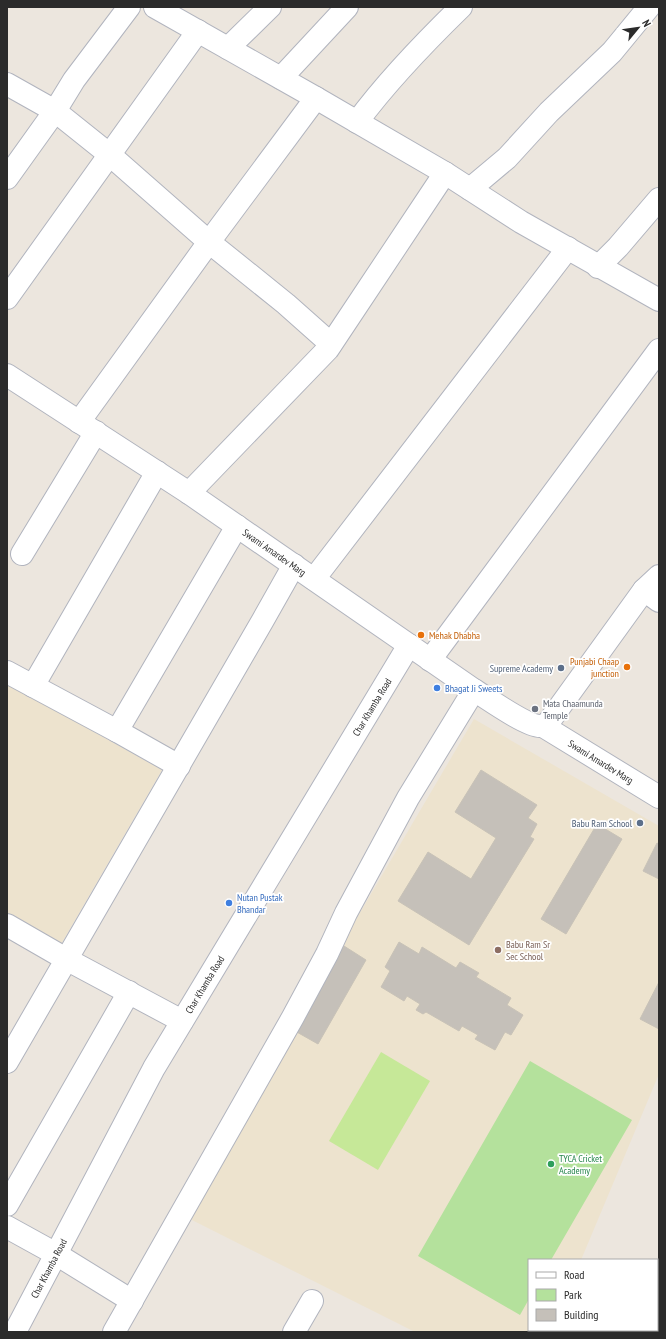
<svg xmlns="http://www.w3.org/2000/svg" width="666" height="1339" font-family="'PT Sans Narrow',sans-serif">
<style>
.education{fill:#ede3ce}
.green{fill:#b4e19c}
.pitch{fill:#c6e898}
.building{fill:#c5c0b9;stroke:#c8c2b7}
.lines{fill:none;stroke-linecap:round;stroke-linejoin:round}
.street-casing{stroke:#b1b4be;stroke-width:24}
.secondary-casing{stroke:#b1b4be;stroke-width:24}
.street{stroke:#fff;stroke-width:22}
.secondary{stroke:#fff;stroke-width:22}
.food-dot{fill:#e8710a;stroke:#fff;stroke-width:1.5}
.service-dot{fill:#5c6f8a;stroke:#fff;stroke-width:1.5}
.shop-dot{fill:#3f7fe0;stroke:#fff;stroke-width:1.5}
.worship-dot{fill:#6b7280;stroke:#fff;stroke-width:1.5}
.education-dot{fill:#8d6e63;stroke:#fff;stroke-width:1.5}
.leisure-dot{fill:#2e9e5b;stroke:#fff;stroke-width:1.5}
.labels{text-anchor:middle;dominant-baseline:central;stroke-width:3.5;stroke-linejoin:round;paint-order:stroke}
.street-label{font-size:10px;fill:#2b2b2b;stroke:#fff}
.food-label{font-size:10px;fill:#c56008;stroke:#fff;text-anchor:start}
.service-label{font-size:10px;fill:#4e5e75;stroke:#fff;text-anchor:end}
.shop-label{font-size:10px;fill:#366cbe;stroke:#fff;text-anchor:start}
.worship-label{font-size:10px;fill:#5b616d;stroke:#fff;text-anchor:start}
.education-label{font-size:10px;fill:#785e54;stroke:#fff;text-anchor:start}
.leisure-label{font-size:10px;fill:#27864d;stroke:#fff;text-anchor:start}
</style>
<rect width="100%" height="100%" fill="#ece6de"/>
<path class="education" d="M 7,683 L 162,770 L 53,958 L 7,932 Z
M 474,719 L 659,826 L 659,1074 L 581,1260 L 529,1260 L 529,1330 L 552,1330 L 551,1332 L 415,1332 L 182,1215 Z"/>
<path class="green" d="M 530,1061 L 632,1120 L 551,1260 L 529,1260 L 529,1299 L 520,1315 L 418,1256 Z"/>
<path class="pitch" d="M 381,1052 L 430,1081 L 378,1170 L 329,1141 Z"/>
<path class="building" d="M 481,770 L 537,805 L 528,818 L 537,824 L 530,837 L 534,839 L 469,945 L 398,901 L 428,852 L 471,879 L 496,838 L 455,812 Z
M 597,824 L 622,839 L 566,934 L 541,919 Z
M 657,843 L 659,844 L 659,879 L 643,871 Z
M 399,942 L 419,954 L 422,947 L 456,968 L 460,962 L 479,973 L 476,977 L 511,998 L 507,1005 L 523,1015 L 511,1035 L 505,1032 L 495,1050 L 475,1039 L 478,1035 L 462,1026 L 459,1031 L 426,1012 L 423,1014 L 416,1010 L 420,1004 L 407,996 L 404,1001 L 381,987 L 390,971 L 385,967 Z
M 344,946 L 366,960 L 318,1044 L 295,1031 Z
M 659,982 L 659,1029 L 640,1019 Z"/>
<g class="lines">
<g class="street-casing">
<g id="street">
<path d="M 155,7 L 316,98 L 445,173 L 521,222 L 659,300"/>
<path d="M 228,48 L 270,7"/>
<path d="M 281,78 L 347,7"/>
<path d="M 7,84 L 55,111 L 110,155 L 209,242 L 286,304 L 331,344"/>
<path d="M 357,122 C 388,80 424,43 461,7"/>
<path d="M 7,178 L 55,111 L 74,80 L 129,7"/>
<path d="M 470,189 L 507,158 L 549,112 L 612,52 L 649,7"/>
<path d="M 598,267 L 618,247 L 659,199"/>
<path d="M 7,298 L 198,31"/>
<path d="M 79,422 L 209,242 L 316,98"/>
<path d="M 189,493 L 328,349 L 445,173"/>
<path d="M 22,554 L 96,432"/>
<path d="M 314,579 L 568,248"/>
<path d="M 644,590 L 659,601"/>
<path d="M 430,660 L 659,350"/>
<path d="M 7,672 L 117,731"/>
<path d="M 33,686 L 157,472"/>
<path id="s1" d="M 543,726 L 659,797"/>
<path d="M 179,766 L 117,731 L 237,526"/>
<path d="M 7,925 L 66,959 L 182,1021"/>
<path d="M 7,1062 L 263,620 L 294,565"/>
<path d="M 7,1205 L 129,992"/>
<path d="M 7,1227 L 56,1254 L 132,1301"/>
<path id="s2" d="M 15,1332 L 154,1068 L 409,645"/>
<path d="M 114,1332 L 293,1017 L 327,954 L 346,913 L 408,798 L 474,690"/>
<path d="M 294,1332 L 312,1301"/>
</g>
</g>
<g class="secondary-casing">
<g id="secondary">
<path id="s3" d="M 7,375 L 189,493 L 474,690 C 487,698 526,726 540,726 C 543,726 545,725 548,723 L 644,590 L 659,576"/>
</g>
</g>
<use href="#street" class="street"/>
<use href="#secondary" class="secondary"/>
</g>
<g class="food-dot">
<circle cx="421" cy="635" r="4"/>
<circle cx="627" cy="667" r="4"/>
</g>
<g class="service-dot">
<circle cx="561" cy="668" r="4"/>
<circle cx="640" cy="823" r="4"/>
</g>
<g class="shop-dot">
<circle cx="437" cy="688" r="4"/>
<circle cx="229" cy="903" r="4"/>
</g>
<circle class="worship-dot" cx="535" cy="709" r="4"/>
<circle class="education-dot" cx="498" cy="950" r="4"/>
<circle class="leisure-dot" cx="551" cy="1164" r="4"/>
<g class="labels">
<g class="street-label">
<text stroke="none"><textPath href="#s3" startOffset="321">Swami Amardev Marg</textPath></text>
<text stroke="none"><textPath href="#s2" startOffset="720">Char Khamba Road</textPath></text>
<text stroke="none"><textPath href="#s1" startOffset="68">Swami Amardev Marg</textPath></text>
<text stroke="none"><textPath href="#s2" startOffset="396">Char Khamba Road</textPath></text>
<text stroke="none"><textPath href="#s2" startOffset="72">Char Khamba Road</textPath></text>
</g>
<g class="food-label">
<text x="429" y="635">Mehak Dhabha</text>
<text x="619" y="661" text-anchor="end">Punjabi Chaap<tspan x="619" dy="12">junction</tspan></text>
</g>
<g class="service-label">
<text x="553" y="668">Supreme Academy</text>
<text x="632" y="823">Babu Ram School</text>
</g>
<g class="shop-label">
<text x="445" y="688">Bhagat Ji Sweets</text>
<text x="237" y="897">Nutan Pustak<tspan x="237" dy="12">Bhandar</tspan></text>
</g>
<g class="worship-label">
<text x="543" y="703">Mata Chaamunda<tspan x="543" dy="12">Temple</tspan></text>
</g>
<g class="education-label">
<text x="506" y="944">Babu Ram Sr<tspan x="506" dy="12">Sec School</tspan></text>
</g>
<g class="leisure-label">
<text x="559" y="1158">TYCA Cricket<tspan x="559" dy="12">Academy</tspan></text>
</g>
</g>
<rect width="666" height="1339" fill="none" stroke="#2b2b2b" stroke-width="16"/>
<rect x="528" y="1259" width="130" height="72" fill="#ffffff" stroke="#aaaaaa"/>
<rect x="536" y="1272" width="20" height="6" fill="#ffffff" stroke="#aaaaaa"/>
<text x="564" y="1279" font-size="12" fill="#2b2b2b">Road</text>
<rect x="536" y="1289" width="20" height="12" fill="#b4e19c" stroke="#aaaaaa"/>
<text x="564" y="1299" font-size="12" fill="#2b2b2b">Park</text>
<rect x="536" y="1309" width="20" height="12" fill="#c5c0b9" stroke="#aaaaaa"/>
<text x="564" y="1319" font-size="12" fill="#2b2b2b">Building</text>
<g transform="translate(638 28) rotate(61)" stroke="#ffffff" stroke-width="3" paint-order="stroke">
<path d="M0-3L7 15L0 10L-7 15Z" fill="#2b2b2b"/>
<text y="-6" font-size="11" font-weight="bold" text-anchor="middle" fill="#2b2b2b">N</text>
</g>
</svg>
